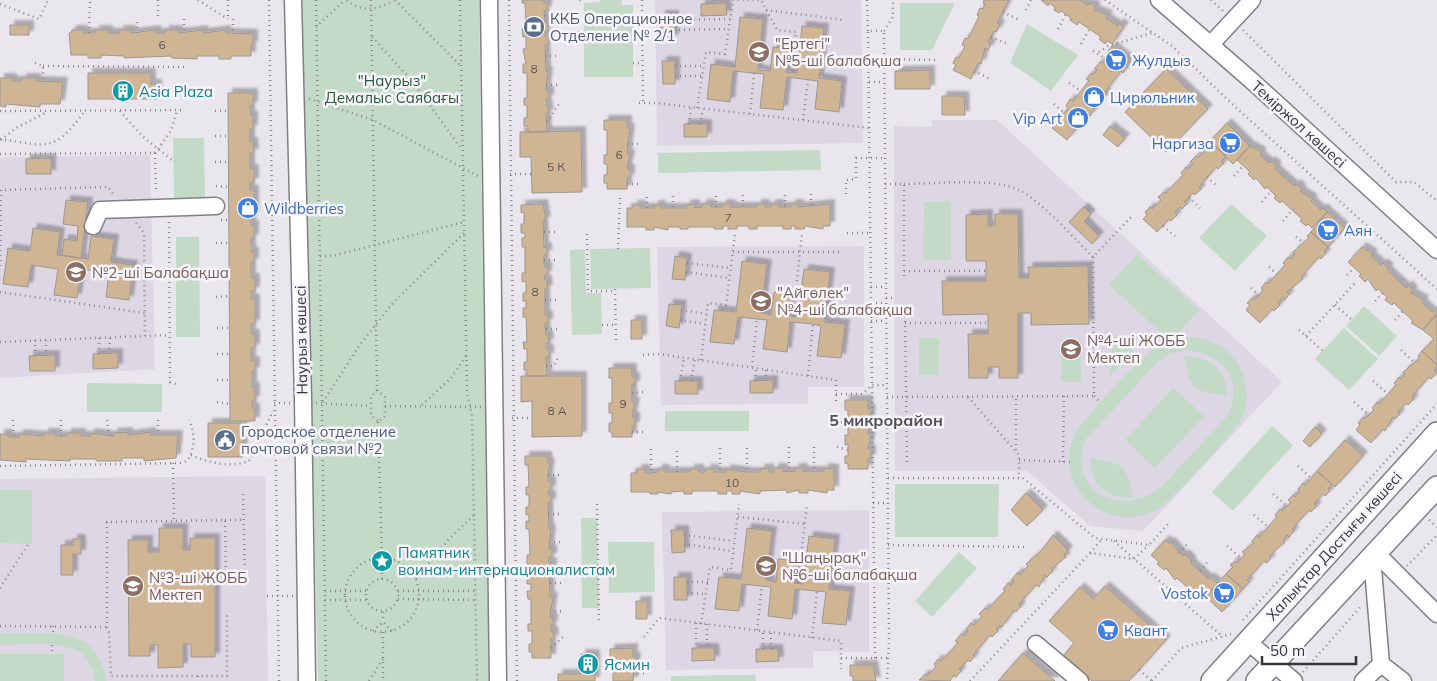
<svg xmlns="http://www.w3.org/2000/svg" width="1437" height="681" font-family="Mulish,sans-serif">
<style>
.built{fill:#ddd7e5}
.green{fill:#c3dac7;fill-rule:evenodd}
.building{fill:#d0b595;stroke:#9c9791;filter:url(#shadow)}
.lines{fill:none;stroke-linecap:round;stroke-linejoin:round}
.minor-casing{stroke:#817e85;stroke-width:19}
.major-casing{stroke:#817e85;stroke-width:24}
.path{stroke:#8a888c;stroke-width:2.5;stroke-dasharray:1 4;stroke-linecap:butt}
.minor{stroke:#fff;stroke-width:16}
.major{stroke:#fff;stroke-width:21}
.labels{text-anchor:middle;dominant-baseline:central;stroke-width:5;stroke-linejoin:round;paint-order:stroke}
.number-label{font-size:12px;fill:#5c554e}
.service-label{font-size:15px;fill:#4e5e75;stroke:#f7f4fb;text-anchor:start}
.education-label{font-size:15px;fill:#785e54;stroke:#f7f4fb;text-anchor:start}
.shop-label{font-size:15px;fill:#366cbe;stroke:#f7f4fb;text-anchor:start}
.park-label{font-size:15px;fill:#265b36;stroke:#f7f4fb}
.culture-label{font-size:15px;fill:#0d838f;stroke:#f7f4fb;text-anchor:start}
.street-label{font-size:15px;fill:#363537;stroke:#f7f4fb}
.neighbourhood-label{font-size:16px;font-weight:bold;fill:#514f54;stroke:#f7f4fb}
</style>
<defs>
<filter id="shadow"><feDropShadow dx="4.5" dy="-4.5" stdDeviation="1" flood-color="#0004"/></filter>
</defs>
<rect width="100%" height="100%" fill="#eae6ed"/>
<path class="built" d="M 655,0 L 861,0 L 863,143 L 657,146 Z
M 932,120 L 997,120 L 1282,382 L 1143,531 L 1090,526 L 1027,471 L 895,471 L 894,126 L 932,127 Z
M 150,155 L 155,369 L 0,378 L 0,157 Z
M 864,246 L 864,387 L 808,387 L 808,404 L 661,405 L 657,247 Z
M 265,476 L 268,681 L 0,681 L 0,479 Z
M 869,510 L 869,652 L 813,651 L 813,668 L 666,670 L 662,512 Z"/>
<path class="green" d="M 302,0 L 479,0 L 489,681 L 318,681 Z
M 600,0 L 622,0 L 622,5 L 633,5 L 633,77 L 584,77 L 584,3 L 600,2 Z
M 900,3 L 955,3 L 932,50 L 900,50 Z
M 1027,24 L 1078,55 L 1051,91 L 1010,63 Z
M 173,138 L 204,138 L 205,198 L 174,199 Z
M 820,150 L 821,170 L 658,173 L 658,153 Z
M 924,202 L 951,202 L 951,260 L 923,260 Z
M 1231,204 L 1267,236 L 1235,271 L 1199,238 Z
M 176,237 L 199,237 L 200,337 L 176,337 Z
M 650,248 L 651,288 L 591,289 L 590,249 Z
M 585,249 L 586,293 L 601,293 L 602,334 L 572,335 L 570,250 Z
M 1137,254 L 1199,310 L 1177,335 L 1166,337 L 1109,285 Z
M 1364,306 L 1397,336 L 1379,356 L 1346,326 Z
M 1344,328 L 1378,359 L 1349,390 L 1315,359 Z
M 1114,335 L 1127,339 L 1138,346 L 1108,378 Z
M 1181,336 C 1194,337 1205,338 1217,344 C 1241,356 1254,391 1243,416 C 1235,433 1172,501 1156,510 C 1146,515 1132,519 1120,517 C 1083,510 1056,471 1075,435 C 1086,414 1140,358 1160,344 C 1166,340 1174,339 1181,336 ZM 1184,350 C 1222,352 1246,379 1227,416 L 1160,488 C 1119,520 1066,489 1086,439 L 1156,364 L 1169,354 Z
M 919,338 L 939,338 L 939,375 L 919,375 Z
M 1061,345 L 1081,345 L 1081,382 L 1061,382 Z
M 1184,356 C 1209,356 1229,369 1226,396 C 1192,390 1191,391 1184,356 Z
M 87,383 L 162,384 L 162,412 L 87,412 Z
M 1173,388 L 1204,416 L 1155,468 L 1125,440 Z
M 665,411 L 749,411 L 749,431 L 665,431 Z
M 1272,426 L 1293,445 L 1233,511 L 1212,492 Z
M 1091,458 C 1125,464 1126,464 1133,498 C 1108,498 1088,485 1091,458 Z
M 895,484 L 999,484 L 998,537 L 895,537 Z
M 0,490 L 32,490 L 32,544 L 0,543 Z
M 581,518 L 597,518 L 599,608 L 582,608 Z
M 608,542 L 654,542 L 655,592 L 609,593 Z
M 959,552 L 977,568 L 932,617 L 915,601 Z
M 0,634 C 45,634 98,622 106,681 L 95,681 C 90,633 35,645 0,645 Z
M 0,654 L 64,654 L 64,681 L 0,681 Z
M 755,675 L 756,681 L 671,681 L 671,676 Z"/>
<path class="building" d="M 522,0 L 544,0 L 544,3 L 547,3 L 547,10 L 544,11 L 545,22 L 547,22 L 548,31 L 545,31 L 545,36 L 548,36 L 548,45 L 545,45 L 546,71 L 548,71 L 546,91 L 549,91 L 549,99 L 546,99 L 549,113 L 546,113 L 547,132 L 528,132 L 528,126 L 524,126 L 524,118 L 527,118 L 527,105 L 524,105 L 524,98 L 527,98 L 527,73 L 523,73 L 523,64 L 526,64 L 523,49 L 526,49 L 526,37 L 523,37 L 522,29 L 526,29 L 525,3 L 522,3 Z
M 984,0 L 1009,0 L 997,23 L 1000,25 L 996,32 L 994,31 L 988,42 L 991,44 L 988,50 L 985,48 L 981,64 L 978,63 L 971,79 L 953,70 L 956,65 L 953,63 L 956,57 L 959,58 L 965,46 L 962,45 L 965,38 L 968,39 L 979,16 L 977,15 L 980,8 L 983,9 L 985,4 L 983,3 Z
M 1041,0 L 1080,0 L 1088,5 L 1090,3 L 1096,7 L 1094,10 L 1108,15 L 1106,18 L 1118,26 L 1119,23 L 1124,26 L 1112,44 L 1107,41 L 1105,44 L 1099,39 L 1101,37 L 1079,22 L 1077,25 L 1070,20 L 1071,18 L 1061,11 L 1059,13 L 1054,10 L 1055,7 L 1049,3 L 1048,6 Z
M 726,3 L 727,15 L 701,16 L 701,4 Z
M 661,15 L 674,15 L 674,38 L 661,38 Z
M 740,17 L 763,19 L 758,70 L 770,71 L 773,47 L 788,49 L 786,72 L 797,73 L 802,26 L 824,28 L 819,78 L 842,81 L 839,112 L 815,109 L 818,81 L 787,77 L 783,110 L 760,108 L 764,74 L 733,71 L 730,102 L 707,99 L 711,64 L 735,67 Z
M 10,25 L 29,25 L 29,35 L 10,35 Z
M 72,30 L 83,30 L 83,33 L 95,33 L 95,30 L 108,30 L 108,33 L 119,33 L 119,30 L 131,30 L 131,33 L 156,30 L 156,33 L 165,33 L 165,30 L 178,30 L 178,33 L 203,30 L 203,33 L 226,30 L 226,33 L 253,34 L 253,45 L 251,45 L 251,56 L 231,56 L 231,59 L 219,59 L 219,56 L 197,56 L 197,59 L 172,58 L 171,56 L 124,58 L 124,56 L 101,55 L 101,58 L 88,58 L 88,55 L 71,55 L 69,33 L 71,33 Z
M 1112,46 L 1129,60 L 1126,65 L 1128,67 L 1123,73 L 1121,71 L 1105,92 L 1107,94 L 1102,100 L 1100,98 L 1092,108 L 1094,110 L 1090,116 L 1088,114 L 1080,128 L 1078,126 L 1067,140 L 1052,128 L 1055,124 L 1053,122 L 1058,116 L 1060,118 L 1068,108 L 1066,106 L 1070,99 L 1073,101 L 1089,81 L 1086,79 L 1091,73 L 1093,75 L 1097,70 L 1095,68 L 1100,62 L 1103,63 L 1110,53 L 1108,51 Z
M 662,61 L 675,61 L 675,84 L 663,84 Z
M 1166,69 L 1208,109 L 1166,152 L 1125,112 Z
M 930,70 L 930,89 L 895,89 L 895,71 Z
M 88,73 L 151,73 L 151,84 L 157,84 L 157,99 L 88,99 Z
M 0,78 L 12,78 L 12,81 L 22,81 L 22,78 L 36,78 L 36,81 L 63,82 L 60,104 L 40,104 L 40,107 L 6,104 L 6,107 L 0,106 Z
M 228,93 L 253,93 L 253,106 L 250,106 L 250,115 L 253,116 L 253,129 L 250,129 L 250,142 L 253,142 L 254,153 L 250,153 L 250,169 L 254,169 L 254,182 L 250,182 L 250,190 L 254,190 L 254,215 L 251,215 L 251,225 L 254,225 L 254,238 L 251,238 L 251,252 L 254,251 L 254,262 L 251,262 L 251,278 L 255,278 L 255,291 L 251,291 L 251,299 L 255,299 L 255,324 L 251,324 L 251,334 L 255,334 L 255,348 L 251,348 L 251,361 L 255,361 L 255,371 L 252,371 L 252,387 L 255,387 L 255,400 L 252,400 L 252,408 L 255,408 L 255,421 L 230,421 Z
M 942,96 L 964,96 L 965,115 L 942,115 Z
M 604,120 L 627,120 L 627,128 L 630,128 L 627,154 L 630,154 L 627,169 L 630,169 L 630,178 L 627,178 L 627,189 L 607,189 L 607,183 L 604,183 L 604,175 L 607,175 L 607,164 L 604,164 L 604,155 L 607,155 L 607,130 L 604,130 Z
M 1227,123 L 1250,146 L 1233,164 L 1210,141 Z
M 684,124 L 707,124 L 707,137 L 684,137 Z
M 1110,126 L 1125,138 L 1118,147 L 1103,135 Z
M 581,131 L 582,192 L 532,193 L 531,157 L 520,157 L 520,132 Z
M 1210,141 L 1226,156 L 1221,161 L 1224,163 L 1218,169 L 1216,167 L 1199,187 L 1201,189 L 1195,195 L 1193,193 L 1184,202 L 1187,204 L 1182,209 L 1180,207 L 1175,212 L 1177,215 L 1171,221 L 1169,219 L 1157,232 L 1143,219 L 1147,215 L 1145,212 L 1150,207 L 1152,209 L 1161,200 L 1158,197 L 1164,192 L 1166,193 L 1183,175 L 1181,173 L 1186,167 L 1188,169 L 1193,164 L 1190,162 L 1196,156 L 1198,158 L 1207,148 L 1205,146 Z
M 1250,146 L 1262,152 L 1260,155 L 1269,163 L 1271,161 L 1277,166 L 1275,169 L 1294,186 L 1296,184 L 1302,189 L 1300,191 L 1313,199 L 1311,201 L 1321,210 L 1323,208 L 1327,212 L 1312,228 L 1308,224 L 1306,226 L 1300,221 L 1302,219 L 1282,201 L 1280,203 L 1274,198 L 1276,196 L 1267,187 L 1265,189 L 1256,178 L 1254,180 L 1248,174 L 1250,172 L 1237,160 Z
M 51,158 L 51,174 L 26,174 L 26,159 Z
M 66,200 L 88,202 L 81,258 L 62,255 L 64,239 L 77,241 L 78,226 L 63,224 Z
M 543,204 L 546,220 L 543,221 L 544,247 L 547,247 L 547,254 L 544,255 L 544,266 L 547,266 L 547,275 L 544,275 L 545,280 L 547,280 L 548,289 L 545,289 L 545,315 L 548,315 L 548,323 L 545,323 L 546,335 L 548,335 L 549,343 L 546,343 L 546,349 L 549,349 L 549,357 L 546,357 L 547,376 L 527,376 L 527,370 L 524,370 L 524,362 L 527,362 L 527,349 L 524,349 L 523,342 L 527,342 L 526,317 L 523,317 L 523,308 L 526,308 L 526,301 L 523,301 L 523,293 L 526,293 L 526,281 L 522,282 L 522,273 L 525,273 L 525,247 L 522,247 L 522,238 L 525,238 L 525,233 L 521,233 L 521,224 L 524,224 L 524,212 L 521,213 L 521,205 Z
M 695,204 L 695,208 L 702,207 L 702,204 L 710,204 L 711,207 L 722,207 L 722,204 L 731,204 L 731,207 L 757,207 L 757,204 L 765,204 L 765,207 L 771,207 L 771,204 L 779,204 L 779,207 L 791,207 L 791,204 L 799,204 L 799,207 L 830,204 L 830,226 L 823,226 L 823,229 L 805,226 L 804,229 L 795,229 L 795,226 L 791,226 L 791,229 L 783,229 L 783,226 L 757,226 L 757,229 L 749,229 L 749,226 L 737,226 L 737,229 L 728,229 L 728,226 L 723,226 L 723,229 L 714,229 L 714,227 L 688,227 L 688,229 L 680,229 L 680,227 L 668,227 L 668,230 L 654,227 L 654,230 L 646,230 L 646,227 L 627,227 L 627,208 L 633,208 L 633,205 L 641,205 L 641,208 L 654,208 L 654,205 L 661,205 L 661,208 L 686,208 L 686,205 Z
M 1084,207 L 1091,214 L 1084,221 L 1099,236 L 1092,244 L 1069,222 Z
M 1327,212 L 1345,228 L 1328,247 L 1311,232 Z
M 988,214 L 988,226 L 995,225 L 995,214 L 1018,214 L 1019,278 L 1029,278 L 1028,267 L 1088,266 L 1089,324 L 1031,325 L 1031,313 L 1018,313 L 1018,378 L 999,378 L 999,367 L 988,367 L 988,378 L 969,378 L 968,334 L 988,334 L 988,314 L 943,315 L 942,281 L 986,281 L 986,261 L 966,261 L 966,215 Z
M 33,228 L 60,232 L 57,255 L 88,259 L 91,236 L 114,239 L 111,262 L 133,265 L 129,300 L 106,297 L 109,273 L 81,269 L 77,298 L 54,295 L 58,269 L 31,265 L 28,287 L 3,284 L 8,248 L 30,251 Z
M 1311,232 L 1328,247 L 1324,251 L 1326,253 L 1321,259 L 1319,257 L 1301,277 L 1303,279 L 1287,292 L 1289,294 L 1285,300 L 1283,297 L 1278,303 L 1280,305 L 1274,311 L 1272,309 L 1260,323 L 1246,310 L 1250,305 L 1247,303 L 1252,298 L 1255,300 L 1263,290 L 1261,288 L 1266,282 L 1268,284 L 1285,265 L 1283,263 L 1288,257 L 1291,259 L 1295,254 L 1293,252 L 1309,238 L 1307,236 Z
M 1362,247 L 1373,254 L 1371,256 L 1381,265 L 1383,263 L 1389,268 L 1387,270 L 1406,288 L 1408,285 L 1413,291 L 1411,293 L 1424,300 L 1422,303 L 1432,312 L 1434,310 L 1437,312 L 1423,330 L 1411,323 L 1413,321 L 1394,303 L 1392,305 L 1385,300 L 1387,297 L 1378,289 L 1376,291 L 1368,279 L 1365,282 L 1359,276 L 1361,274 L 1348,262 Z
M 675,256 L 687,258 L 685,280 L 672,279 Z
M 742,261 L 767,264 L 761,313 L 771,315 L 774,292 L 792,294 L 789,316 L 798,317 L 804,269 L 830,272 L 824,322 L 845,324 L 841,358 L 817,356 L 821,326 L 813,324 L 790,322 L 787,352 L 763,349 L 767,320 L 738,317 L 734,344 L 710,342 L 714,310 L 736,312 Z
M 669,304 L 682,305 L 679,328 L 666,326 Z
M 1437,315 L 1437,365 L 1422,351 L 1434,339 L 1423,330 Z
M 631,320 L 642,320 L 642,339 L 631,339 Z
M 1422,351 L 1437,365 L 1434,371 L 1437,373 L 1431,379 L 1429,377 L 1412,396 L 1414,399 L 1408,405 L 1406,403 L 1398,412 L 1400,414 L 1395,419 L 1393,417 L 1385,431 L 1383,429 L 1371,443 L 1356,430 L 1360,425 L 1358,423 L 1363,417 L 1365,419 L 1374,410 L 1372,408 L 1377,402 L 1379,404 L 1396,385 L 1394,383 L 1399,377 L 1401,379 L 1405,374 L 1403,372 L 1420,358 L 1418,356 Z
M 118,353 L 118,368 L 93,369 L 93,354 Z
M 55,355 L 55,371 L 30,371 L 29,356 Z
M 609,368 L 632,368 L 632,377 L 635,377 L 635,385 L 632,385 L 632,402 L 635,402 L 632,417 L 635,417 L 635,426 L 632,426 L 632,437 L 612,437 L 612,432 L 609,432 L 609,423 L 612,423 L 612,413 L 609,413 L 609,403 L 612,403 L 612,378 L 609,378 Z
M 521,376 L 582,376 L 582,436 L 532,437 L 532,401 L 521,402 Z
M 773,380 L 773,393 L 750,393 L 750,381 Z
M 675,381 L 698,381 L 698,394 L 675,394 Z
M 845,400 L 868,400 L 868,409 L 871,409 L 868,434 L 871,434 L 868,449 L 871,449 L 871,458 L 868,458 L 868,469 L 848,469 L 848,464 L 845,463 L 845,456 L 848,456 L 848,444 L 845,445 L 845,435 L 848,435 L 848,410 L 845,410 Z
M 208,423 L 243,423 L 243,457 L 208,457 Z
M 1315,427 L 1322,434 L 1310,447 L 1303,441 Z
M 128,432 L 128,435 L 151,432 L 151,435 L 178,435 L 176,458 L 144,461 L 144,458 L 122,458 L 122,461 L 97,461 L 96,459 L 70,459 L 70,461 L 26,459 L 26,462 L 0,460 L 0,434 L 8,434 L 8,437 L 19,437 L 19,434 L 44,436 L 44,433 L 56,433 L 56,436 L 67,436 L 67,433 L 81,433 L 81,436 L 90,436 L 90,433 L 114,436 L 113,433 Z
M 1345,440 L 1363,456 L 1335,487 L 1317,471 Z
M 525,456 L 547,456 L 548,463 L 550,463 L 548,475 L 548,481 L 551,481 L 551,490 L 548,490 L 548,495 L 551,495 L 551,503 L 548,503 L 549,529 L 551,529 L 549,549 L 552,549 L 552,557 L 549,557 L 549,563 L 552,562 L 552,571 L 549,571 L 550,597 L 553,597 L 550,618 L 553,618 L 553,625 L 551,625 L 551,632 L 553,631 L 554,639 L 551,639 L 551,658 L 532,658 L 532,652 L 529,652 L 529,644 L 532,644 L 532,631 L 528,631 L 528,624 L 531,624 L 531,599 L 528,599 L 527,591 L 531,591 L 531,584 L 527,584 L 527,575 L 531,575 L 530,564 L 527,564 L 527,555 L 530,555 L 529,529 L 526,529 L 526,521 L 529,521 L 529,515 L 526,515 L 526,507 L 529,507 L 529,495 L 526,495 L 526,487 L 529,487 L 528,465 L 525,465 Z
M 769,468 L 769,472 L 774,472 L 774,468 L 783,468 L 783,472 L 795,471 L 795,468 L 803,468 L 803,471 L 824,471 L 824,468 L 834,469 L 834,490 L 827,490 L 827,493 L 808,490 L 808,493 L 799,493 L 799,490 L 787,493 L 786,490 L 760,491 L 760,494 L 740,491 L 740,494 L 732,494 L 732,491 L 726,491 L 727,494 L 718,494 L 718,491 L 692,491 L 692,494 L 684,494 L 684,491 L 671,492 L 671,494 L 657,492 L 658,494 L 650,494 L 650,492 L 631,492 L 631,473 L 637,473 L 637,469 L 645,469 L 645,473 L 651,473 L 658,472 L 658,469 L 665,469 L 665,472 L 690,472 L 690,469 L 699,469 L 699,472 L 706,472 L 706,469 L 714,469 L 714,472 L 726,472 L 726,469 L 747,472 L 760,472 L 760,469 Z
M 1317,471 L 1332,484 L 1328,489 L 1330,491 L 1325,496 L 1323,494 L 1314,504 L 1317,506 L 1311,512 L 1309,510 L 1292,529 L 1294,531 L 1289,537 L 1287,535 L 1283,540 L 1285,542 L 1269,556 L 1271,558 L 1267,563 L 1264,561 L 1247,580 L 1249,582 L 1243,589 L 1226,574 L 1233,567 L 1230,565 L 1235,561 L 1237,563 L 1245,554 L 1242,552 L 1254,543 L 1252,541 L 1257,535 L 1259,537 L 1277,517 L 1275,515 L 1280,509 L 1282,511 L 1291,502 L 1288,500 L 1293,495 L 1295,497 L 1300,491 L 1298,489 L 1303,483 L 1305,485 Z
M 1026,493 L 1043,510 L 1027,526 L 1011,510 Z
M 159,528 L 183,528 L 183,550 L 190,550 L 190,538 L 215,538 L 215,657 L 191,657 L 191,644 L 183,644 L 183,667 L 158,668 L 158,645 L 150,645 L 150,656 L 129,656 L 128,540 L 148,540 L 148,552 L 159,552 Z
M 747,528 L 772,531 L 766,580 L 776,582 L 778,559 L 796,561 L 794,583 L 803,584 L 809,536 L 835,539 L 829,589 L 850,591 L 846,625 L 822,623 L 826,592 L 795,589 L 792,619 L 768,616 L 771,587 L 742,584 L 739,611 L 715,609 L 719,577 L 741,579 Z
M 671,530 L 684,530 L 685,552 L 672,553 Z
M 1053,535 L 1068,550 L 1064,555 L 1066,557 L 1051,569 L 1053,571 L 1047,577 L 1045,575 L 1039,587 L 1036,585 L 1019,604 L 1021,606 L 1016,612 L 1014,610 L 1002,627 L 1000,625 L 996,629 L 998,631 L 992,637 L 990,635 L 973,655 L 975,656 L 970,662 L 968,660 L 959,669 L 961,671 L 956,677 L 954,675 L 950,680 L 951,681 L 919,680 L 925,674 L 927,676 L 936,667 L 934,664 L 938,659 L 941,661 L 958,643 L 955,641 L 961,634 L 964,636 L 968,631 L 966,629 L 971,623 L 974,625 L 982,616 L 979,614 L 985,608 L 987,610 L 1005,591 L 1003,589 L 1008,583 L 1011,585 L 1014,581 L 1012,579 L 1018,572 L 1020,575 L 1028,566 L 1026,564 L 1041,551 Z
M 73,539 L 81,539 L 81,554 L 73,554 L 73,575 L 61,575 L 61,545 L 73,545 Z
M 1165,540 L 1169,543 L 1171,542 L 1183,556 L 1185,554 L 1192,561 L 1190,562 L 1208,579 L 1210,577 L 1218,584 L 1202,601 L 1188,592 L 1190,590 L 1177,578 L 1175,580 L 1166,568 L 1164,570 L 1157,564 L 1159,562 L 1151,555 Z
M 1226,574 L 1243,589 L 1222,612 L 1206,597 Z
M 674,577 L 687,577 L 687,600 L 674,600 Z
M 1105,586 L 1166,640 L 1129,681 L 1092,681 L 1063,656 L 1074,643 L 1049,621 L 1080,587 L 1093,599 Z
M 636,601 L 647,601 L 647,619 L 636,619 Z
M 633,648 L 633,657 L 636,657 L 633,681 L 613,681 L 613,659 L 610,659 L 610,649 Z
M 692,648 L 714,648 L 715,660 L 692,661 Z
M 756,649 L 778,649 L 779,661 L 756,662 Z
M 1023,653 L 1055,681 L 998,681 Z
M 581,654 L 595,654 L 595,681 L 558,681 L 558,674 L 581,674 Z
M 850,665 L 873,665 L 876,681 L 853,681 L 853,676 L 850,676 Z"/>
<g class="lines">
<g class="minor-casing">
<path id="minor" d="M 293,0 L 303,398 L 307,681
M 489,0 L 498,681
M 1159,0 L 1252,81 L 1437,250
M 1211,44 L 1252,0
M 93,226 L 100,210 L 216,206
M 1376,553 L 1437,614
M 1247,641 L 1294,681
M 1036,644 L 1080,681
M 1381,664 L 1403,681
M 1363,681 L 1381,664 L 1372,557"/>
</g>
<g class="major-casing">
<path id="major" d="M 1212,681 L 1437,433
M 1257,681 L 1437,487"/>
</g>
<path class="path" d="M 158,0 L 158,19
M 198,0 L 228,19
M 228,0 L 228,19
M 269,0 L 279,681
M 316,0 L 326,681
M 347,0 C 360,13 379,10 393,0
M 371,0 L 377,390 L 371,397 L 371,415 L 378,422 L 385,416 L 385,397 L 377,390
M 395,0 L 461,66
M 460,0 L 467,393 L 472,416 L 477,681
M 509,0 L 517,681
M 580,0 L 584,3
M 642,0 L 643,103
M 867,0 L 868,31
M 1105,0 L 1172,46 L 1231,103 L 1437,289
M 1211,0 L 1223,11
M 0,4 L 39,19 L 48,0
M 766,10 L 844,20
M 1026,10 L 1031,0
M 1003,12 L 1019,20
M 544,16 L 558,17
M 184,19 L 184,33
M 233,19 L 233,34
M 674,20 L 730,19
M 316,27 L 345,0
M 1058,29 L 1066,14
M 674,30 L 729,29
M 1243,30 L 1396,182 L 1414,182 L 1437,201
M 884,31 L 893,17 L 893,0
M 558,32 L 584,32
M 633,32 L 642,32
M 89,33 L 90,0
M 137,33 L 137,19
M 372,37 L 413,82 L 462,150
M 991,37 L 1008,44
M 1081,44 L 1089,30
M 1093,51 L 1106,59
M 1099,52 L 1108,46 L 1155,32
M 545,56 L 558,56
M 884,59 L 939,60
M 35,63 L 43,66 L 43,81
M 633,63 L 642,63
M 43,66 L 184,67
M 675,66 L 704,66
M 974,71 L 992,80
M 675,76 L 702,76
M 869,82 L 884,82
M 1069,83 L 1081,91
M 546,85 L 558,85
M 309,99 L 373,120 L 478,176
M 639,103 L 656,103 L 869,128
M 1054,104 L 1064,113
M 697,108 L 706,52 L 725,54 L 733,0 L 761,0 L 777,30 L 796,32 L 792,73
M 0,111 L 184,110
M 120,111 L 142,136 L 173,161
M 215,111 L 228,111
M 750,114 L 754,73
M 803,120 L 808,80
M 547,122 L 559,104
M 689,124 L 691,107
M 700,124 L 703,109
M 215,136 L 229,136
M 0,139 C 47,146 54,153 84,112
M 1,140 L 16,128 L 45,113
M 627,144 L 639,144
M 155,153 L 171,131 L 177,110
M 0,154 L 155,153 L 156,193
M 215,162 L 229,162
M 510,174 L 531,174
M 1234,176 L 1243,166
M 1207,177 L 1218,187
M 627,184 L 639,184
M 885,184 L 904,184 L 904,280
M 904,184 C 933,184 994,177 1019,190 C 1040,200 1075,239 1093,257 L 1133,215
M 216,186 L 229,187
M 811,194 L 811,207
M 846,194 L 846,180 L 856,179 L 856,158 L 885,158
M 743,195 L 743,207
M 785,195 L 785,207
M 673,196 L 673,208
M 716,196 L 716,207
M 647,197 L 647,208
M 1189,197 L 1200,208
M 1262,202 L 1271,191
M 221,220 L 229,220
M 1283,221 L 1292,210
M 169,222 L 170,382 L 176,384
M 136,223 L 144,233 L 145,336
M 1163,226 L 1175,236
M 544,232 L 558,232
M 847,233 L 870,233
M 587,234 L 588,291 L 615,291
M 1296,237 L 1304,243
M 216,243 L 229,243
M 618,249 L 620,197
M 733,252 L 843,252
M 320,256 L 332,256 L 464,222
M 544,260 L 558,260
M 687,263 L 731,268
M 0,266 L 1,190 L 108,187 L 114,195
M 1269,267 L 1277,274
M 216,271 L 229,270
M 904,271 L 986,271
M 686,272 L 729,278
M 1347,275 L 1354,268
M 871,287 L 886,287
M 1251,288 L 1259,295
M 615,289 L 616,341
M 0,292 L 145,313
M 216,297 L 230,296
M 886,298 L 894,298
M 545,300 L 559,300
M 1375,301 L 1383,293
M 871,303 L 886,303
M 1335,305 L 1351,319
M 681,310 L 706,314
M 793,316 L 802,234
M 905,316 L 907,464
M 680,320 L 705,324
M 1395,320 L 1403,311
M 871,321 L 886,321
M 905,323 L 988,323
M 602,325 L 616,325
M 217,328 L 230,328
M 546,329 L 559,329
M 1299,330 L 1323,351
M 1306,336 L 1355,283
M 99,338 L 99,354
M 35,340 L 35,356
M 46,340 L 46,356
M 0,342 L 169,335
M 1401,350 L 1415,363
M 109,354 L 110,338
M 217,354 L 230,354
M 643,355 L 659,354 L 836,380 L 836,402
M 701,360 L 708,303 L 726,305 L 735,234
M 546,366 L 554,366 L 559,356
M 752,367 L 757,319
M 766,370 L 766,381
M 808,376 L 813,324
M 217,380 L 230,380
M 680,381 L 684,358
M 691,381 L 695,359
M 755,381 L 756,368
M 1373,381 L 1388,394
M 632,393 L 644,392
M 836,394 L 862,394 L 872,385 L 887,385
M 1094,396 L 1101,403
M 887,397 L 1094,396 L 1093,257
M 968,397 L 1019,455 L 1019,478
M 217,402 L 230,404
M 323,402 L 359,346 L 392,304 L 464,233
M 1354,402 L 1369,415
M 274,403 L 290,403
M 316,403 L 370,406
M 422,405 L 451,378 L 466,356
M 385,406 L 481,407
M 512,418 L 532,418
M 13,420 L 14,437
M 61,420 L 61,436
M 107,420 L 109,436
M 158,420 L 158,435
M 378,422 L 382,557
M 836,422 L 848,422
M 632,432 L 644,432
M 789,447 L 789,471
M 814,447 L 814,471
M 837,447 L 848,450
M 720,448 L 720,472
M 747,448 L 747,472
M 651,449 L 651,473
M 243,450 L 275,450
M 1016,450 L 1016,396
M 191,455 C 209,463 231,468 249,461 L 273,411
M 1019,460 L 1070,462
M 1063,462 L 1064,396
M 173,463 L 174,521
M 0,466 L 180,463 L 187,461 C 196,448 195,433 189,420
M 1298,466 L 1311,478
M 677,472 L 677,449
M 548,475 L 561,475
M 888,478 L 1023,478 L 1095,538 L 1149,545 L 1169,523
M 243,494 L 245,577
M 1273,494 L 1287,506
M 873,503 L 888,503
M 597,504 L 599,622
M 548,514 L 562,514
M 1254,515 L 1268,527
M 738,517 L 805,524
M 225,520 L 244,520
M 1429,520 L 1437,527
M 684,535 L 734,541
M 1114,541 L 1223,637
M 549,542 L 562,542
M 684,544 L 732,551
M 888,545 L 1027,547
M 1227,546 L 1241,558
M 1090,553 L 1102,539
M 1179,553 L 1189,542
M345 595a37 37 0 1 1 74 0a37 37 0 1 1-74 0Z
M 372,558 L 382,568 L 392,558
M 1407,566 L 1437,535
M 382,568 L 382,579
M 1200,571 L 1209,560
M 226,577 L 225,520 L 107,522 L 107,627 L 109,633 L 111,676 L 227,676 L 227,615
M366 595a16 16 0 1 1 32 0a16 16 0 1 1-32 0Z
M 416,579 L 449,539 L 474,515
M 687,582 L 708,582
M 550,583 L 563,583
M 798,583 L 807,504
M 0,588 L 29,543
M 325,591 L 366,591
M 398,591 L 475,591
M 687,593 L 705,594
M 267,596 L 293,596
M 398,599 L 475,600
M 325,600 L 366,600
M 383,612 L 383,622
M 550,612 L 563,611
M 1243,620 L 1437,404
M 696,623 L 696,648
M 701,624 L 710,567 L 731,570 L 739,504
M 707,624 L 707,648
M 0,626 L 106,627
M 53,626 L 53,634
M 757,630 L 762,586
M 373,631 L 383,622 L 392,631
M 383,632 L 383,681
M 644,637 L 659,618 L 841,641 L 841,669
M 812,638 L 817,592
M 52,645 L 52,654
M 551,648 L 563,637
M 763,649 L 763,631
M 771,649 L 771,633
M 841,658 L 887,658
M 875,658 L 868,31 L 884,31 L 889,641 L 887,681
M 1139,670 L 1152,681
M 1303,672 L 1362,605
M 633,673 L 644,673
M 198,676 L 198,681
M 369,681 L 383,659
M 970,681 L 1090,553 L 1134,559 L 1149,545
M 1152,681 L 1181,648 L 1231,634"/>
<use href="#minor" class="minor"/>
<use href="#major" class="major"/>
</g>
<defs>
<g id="bank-disc" transform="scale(1.125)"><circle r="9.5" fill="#5c6f8a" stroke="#f7f4fb"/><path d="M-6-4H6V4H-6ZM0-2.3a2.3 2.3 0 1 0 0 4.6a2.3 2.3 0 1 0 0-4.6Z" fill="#fff"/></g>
<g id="school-disc" transform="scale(1.125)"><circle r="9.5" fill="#8d6e63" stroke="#f7f4fb"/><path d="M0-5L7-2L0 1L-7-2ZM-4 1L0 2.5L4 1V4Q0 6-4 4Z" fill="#fff"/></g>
<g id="supermarket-disc" transform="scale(1.125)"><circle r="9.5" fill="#3f7fe0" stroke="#f7f4fb"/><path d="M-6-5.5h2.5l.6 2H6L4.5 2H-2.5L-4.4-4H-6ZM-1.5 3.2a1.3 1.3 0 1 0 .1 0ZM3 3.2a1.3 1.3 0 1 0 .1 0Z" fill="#fff"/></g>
<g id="building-disc" transform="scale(1.125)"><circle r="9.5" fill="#0f9aa8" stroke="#f7f4fb"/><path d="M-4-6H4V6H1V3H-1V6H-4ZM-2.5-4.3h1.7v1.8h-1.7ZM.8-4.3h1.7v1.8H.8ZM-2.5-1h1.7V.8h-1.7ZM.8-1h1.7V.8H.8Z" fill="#fff"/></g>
<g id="shop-disc" transform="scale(1.125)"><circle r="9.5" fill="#3f7fe0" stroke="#f7f4fb"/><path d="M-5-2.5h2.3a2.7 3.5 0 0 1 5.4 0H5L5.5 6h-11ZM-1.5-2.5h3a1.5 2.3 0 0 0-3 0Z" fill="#fff"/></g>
<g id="civic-disc" transform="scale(1.125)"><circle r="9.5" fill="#5c6f8a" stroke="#f7f4fb"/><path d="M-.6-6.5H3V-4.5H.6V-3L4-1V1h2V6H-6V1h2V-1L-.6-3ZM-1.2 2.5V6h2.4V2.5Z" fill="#fff"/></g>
<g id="sight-disc" transform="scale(1.125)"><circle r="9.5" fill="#0f9aa8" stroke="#f7f4fb"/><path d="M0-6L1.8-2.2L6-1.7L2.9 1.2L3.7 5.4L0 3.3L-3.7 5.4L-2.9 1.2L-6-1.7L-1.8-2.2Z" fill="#fff"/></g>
</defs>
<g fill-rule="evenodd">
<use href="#bank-disc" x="534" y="27"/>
<use href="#school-disc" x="759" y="52"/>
<use href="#supermarket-disc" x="1116" y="60"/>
<use href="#building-disc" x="123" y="91"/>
<use href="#shop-disc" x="1094" y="97"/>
<use href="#shop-disc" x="1078" y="118"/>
<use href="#supermarket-disc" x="1230" y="143"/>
<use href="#shop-disc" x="248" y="208"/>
<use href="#supermarket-disc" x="1328" y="230"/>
<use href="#school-disc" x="76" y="272"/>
<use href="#school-disc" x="761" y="301"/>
<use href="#school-disc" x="1071" y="349"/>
<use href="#civic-disc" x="225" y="440"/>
<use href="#sight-disc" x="382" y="561"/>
<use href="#school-disc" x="766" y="566"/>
<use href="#school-disc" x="133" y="586"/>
<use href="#supermarket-disc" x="1224" y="593"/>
<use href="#supermarket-disc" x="1108" y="630"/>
<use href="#building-disc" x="588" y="664"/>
</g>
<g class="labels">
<g class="number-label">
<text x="162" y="44">6</text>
<text x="534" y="68">8</text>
<text x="619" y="154">6</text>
<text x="556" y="166">5 К</text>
<text x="728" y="217">7</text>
<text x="535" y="291">8</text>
<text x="623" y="403">9</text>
<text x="557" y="410">8 А</text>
<text x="732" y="482">10</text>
</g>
<g class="service-label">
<text x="550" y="18">ККБ Операционное<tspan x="550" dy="17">Отделение № 2/1</tspan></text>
<text x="241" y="431">Городское отделение<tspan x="241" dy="17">почтовой связи №2</tspan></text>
</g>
<g class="education-label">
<text x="775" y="43">"Ертегі"<tspan x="775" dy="17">№5-ші балабқша</tspan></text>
<text x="92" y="272">№2-ші Балабақша</text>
<text x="777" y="292">"Айгөлек"<tspan x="777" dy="17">№4-ші балабақша</tspan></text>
<text x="1087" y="340">№4-ші ЖОББ<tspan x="1087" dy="17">Мектеп</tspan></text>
<text x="782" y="557">"Шаңырақ"<tspan x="782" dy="17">№6-ші балабақша</tspan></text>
<text x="149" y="577">№3-ші ЖОББ<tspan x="149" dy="17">Мектеп</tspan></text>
</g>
<g class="shop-label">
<text x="1132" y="60">Жулдыз</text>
<text x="1110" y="97">Цирюльник</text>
<text x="1062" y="118" text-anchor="end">Vip Art</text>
<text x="1214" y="143" text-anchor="end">Наргиза</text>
<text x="264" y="208">Wildberries</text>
<text x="1344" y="230">Аян</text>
<text x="1208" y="593" text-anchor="end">Vostok</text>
<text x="1124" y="630">Квант</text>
</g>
<g class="park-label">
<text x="392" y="80">"Наурыз"<tspan x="392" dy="17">Демалыс Саябағы</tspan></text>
</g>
<g class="culture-label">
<text x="139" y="91">Asia Plaza</text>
<text x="398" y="552">Памятник<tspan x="398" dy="17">воинам-интернационалистам</tspan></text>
<text x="604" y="664">Ясмин</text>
</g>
<g class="street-label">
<text transform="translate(1299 124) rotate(42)">Теміржол көшесі</text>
<text transform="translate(301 340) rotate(-91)">Наурыз көшесі</text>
<text transform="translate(1334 546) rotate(-48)">Халықтар Достығы көшесі</text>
</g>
<g class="neighbourhood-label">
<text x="886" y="420">5 микрорайон</text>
</g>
</g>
<path d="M1262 656v8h94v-8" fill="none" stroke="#363537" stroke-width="2.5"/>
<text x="1270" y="656" font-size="15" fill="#363537" stroke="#f7f4fb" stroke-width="4" paint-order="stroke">50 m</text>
</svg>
